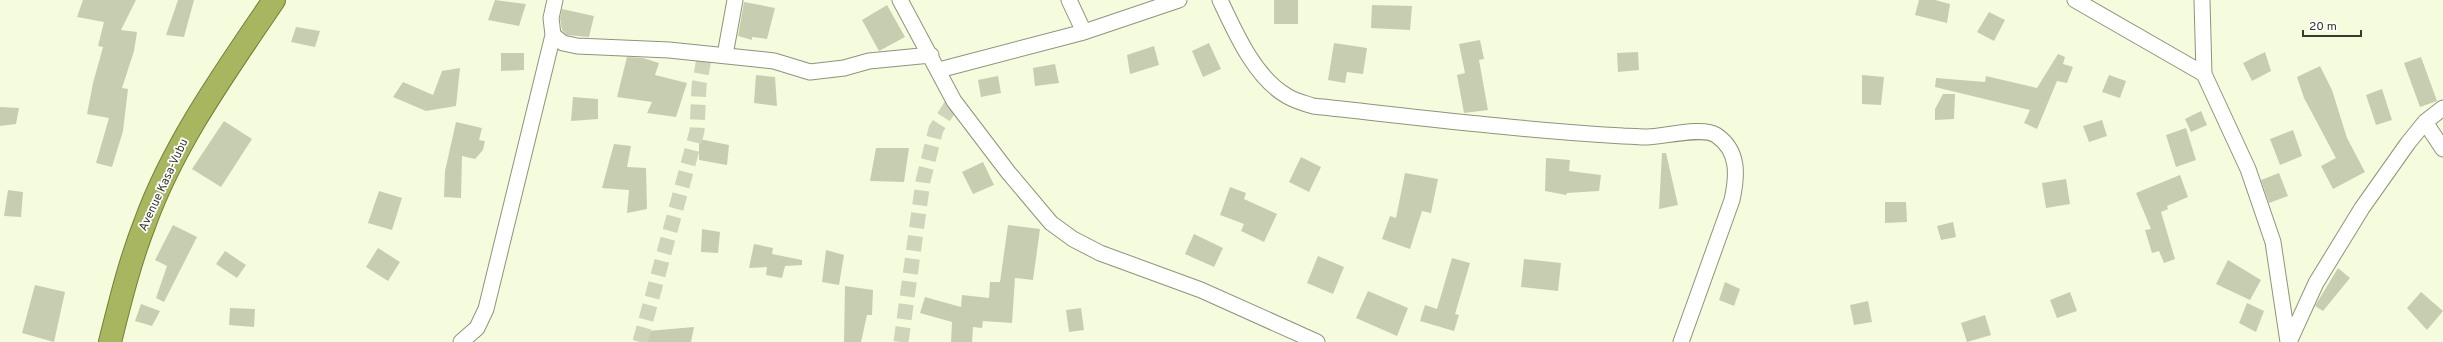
<svg xmlns="http://www.w3.org/2000/svg" width="2443" height="342" font-family="Overpass,sans-serif">
<style>
.building{fill:#c7ceb0}
.lines{fill:none;stroke-linecap:round;stroke-linejoin:round}
.minor-tunnel{stroke:#cfd5ba;stroke-width:15;stroke-dasharray:15 8;stroke-linecap:butt}
.minor-casing{stroke:#8e9478;stroke-width:17}
.trunk-casing{stroke:#727f35;stroke-width:24}
.minor{stroke:#fff;stroke-width:15}
.trunk{stroke:#a8b660;stroke-width:22}
.labels{text-anchor:middle;dominant-baseline:central;stroke-width:3.5;stroke-linejoin:round;paint-order:stroke}
.street-label{font-size:12px;fill:#36392d;stroke:#fff}
</style>
<rect width="100%" height="100%" fill="#f5fcdd"/>
<path class="building" d="M 83,0 L 136,0 L 121,30 L 137,32 L 134,51 L 122,88 L 128,89 L 123,131 L 112,167 L 96,163 L 109,118 L 87,114 L 93,83 L 103,47 L 98,46 L 104,22 L 77,17 Z
M 178,0 L 194,0 L 184,37 L 166,35 Z
M 495,0 L 526,4 L 519,26 L 488,20 Z
M 1274,0 L 1298,0 L 1298,24 L 1274,24 Z
M 1919,0 L 1935,0 L 1950,4 L 1947,23 L 1915,15 Z
M 744,2 L 775,8 L 767,39 L 752,37 L 752,40 L 738,36 Z
M 887,5 L 905,37 L 879,51 L 862,20 Z
M 1372,5 L 1412,6 L 1410,30 L 1371,28 Z
M 562,9 L 594,16 L 589,37 L 567,35 L 562,30 L 560,18 Z
M 1989,12 L 2005,20 L 1994,41 L 1977,32 Z
M 296,27 L 320,31 L 315,47 L 291,42 Z
M 1480,40 L 1484,59 L 1479,60 L 1488,110 L 1464,113 L 1457,75 L 1465,73 L 1459,44 Z
M 1209,43 L 1221,69 L 1203,77 L 1192,51 Z
M 1334,43 L 1367,48 L 1363,74 L 1347,72 L 1345,83 L 1328,80 Z
M 1154,46 L 1159,65 L 1130,74 L 1127,55 Z
M 1638,52 L 1639,70 L 1618,72 L 1617,53 Z
M 2265,52 L 2271,71 L 2252,81 L 2243,63 Z
M 501,53 L 524,53 L 524,70 L 501,71 Z
M 2058,54 L 2065,57 L 2063,64 L 2073,67 L 2067,83 L 2057,81 L 2037,129 L 2024,123 L 2030,110 L 1935,87 L 1936,78 L 1985,82 L 1986,76 L 2037,88 Z
M 627,57 L 643,58 L 659,63 L 655,75 L 687,83 L 676,117 L 647,113 L 652,102 L 617,97 Z
M 2421,57 L 2437,101 L 2420,107 L 2404,63 Z
M 1055,64 L 1059,83 L 1035,86 L 1033,68 Z
M 2320,66 L 2332,90 L 2347,138 L 2365,172 L 2333,189 L 2321,166 L 2336,158 L 2304,98 L 2297,77 Z
M 460,68 L 456,106 L 426,111 L 393,97 L 403,82 L 433,95 L 442,71 Z
M 756,75 L 775,77 L 777,106 L 754,103 Z
M 1862,75 L 1884,77 L 1881,105 L 1862,104 Z
M 2109,75 L 2126,81 L 2120,98 L 2102,92 Z
M 998,76 L 1001,93 L 981,97 L 978,80 Z
M 2382,89 L 2392,120 L 2376,125 L 2366,95 Z
M 1943,94 L 1955,94 L 1954,119 L 1935,120 L 1935,109 Z
M 573,97 L 598,99 L 598,119 L 571,121 Z
M 0,107 L 19,108 L 16,124 L 0,126 Z
M 2201,111 L 2207,125 L 2191,132 L 2185,119 Z
M 2102,120 L 2107,136 L 2089,142 L 2083,126 Z
M 224,121 L 252,139 L 221,187 L 192,169 Z
M 456,122 L 482,128 L 479,140 L 485,141 L 483,150 L 475,159 L 462,156 L 461,198 L 444,197 L 445,171 Z
M 2186,128 L 2196,160 L 2176,167 L 2166,135 Z
M 2293,130 L 2302,156 L 2280,165 L 2270,139 Z
M 699,139 L 729,145 L 727,165 L 699,160 Z
M 614,144 L 631,146 L 627,167 L 646,168 L 647,209 L 627,213 L 629,190 L 602,188 Z
M 876,148 L 909,148 L 904,182 L 870,181 Z
M 1662,153 L 1666,153 L 1678,205 L 1659,209 Z
M 1301,157 L 1321,167 L 1309,192 L 1289,182 Z
M 1546,158 L 1570,160 L 1569,171 L 1601,175 L 1599,191 L 1567,193 L 1566,195 L 1545,191 Z
M 983,162 L 994,185 L 973,194 L 962,172 Z
M 1405,173 L 1438,179 L 1431,213 L 1422,211 L 1410,249 L 1382,239 L 1390,216 L 1396,218 Z
M 2279,173 L 2288,196 L 2269,203 L 2261,180 Z
M 2180,175 L 2188,197 L 2167,206 L 2168,209 L 2161,212 L 2175,259 L 2164,263 L 2159,251 L 2152,253 L 2145,230 L 2151,229 L 2136,193 Z
M 2066,179 L 2070,204 L 2046,208 L 2042,183 Z
M 1230,187 L 1246,193 L 1244,199 L 1277,214 L 1264,242 L 1241,231 L 1244,224 L 1220,215 Z
M 8,190 L 23,192 L 21,217 L 4,216 Z
M 379,191 L 402,198 L 392,230 L 368,223 Z
M 1885,202 L 1906,202 L 1907,222 L 1885,223 Z
M 1953,222 L 1956,237 L 1941,240 L 1937,226 Z
M 173,225 L 197,237 L 164,302 L 156,298 L 167,266 L 155,260 Z
M 1008,225 L 1040,229 L 1033,280 L 1015,278 L 1012,323 L 983,321 L 982,328 L 973,327 L 972,342 L 951,342 L 952,322 L 920,313 L 925,297 L 961,307 L 962,295 L 989,298 L 990,282 L 1000,282 Z
M 702,229 L 720,232 L 718,253 L 701,252 Z
M 1194,234 L 1223,248 L 1214,267 L 1185,254 Z
M 754,244 L 773,248 L 772,254 L 802,260 L 802,265 L 785,266 L 782,278 L 766,275 L 767,267 L 749,268 Z
M 378,248 L 400,262 L 388,281 L 366,267 Z
M 826,250 L 844,255 L 839,285 L 822,282 Z
M 225,251 L 246,265 L 237,278 L 216,264 Z
M 1318,256 L 1344,267 L 1333,294 L 1307,283 Z
M 1452,258 L 1470,263 L 1455,314 L 1459,315 L 1454,331 L 1420,321 L 1425,305 L 1437,309 Z
M 1524,259 L 1561,263 L 1558,291 L 1521,287 Z
M 2228,260 L 2261,280 L 2250,300 L 2216,284 Z
M 2338,268 L 2350,278 L 2323,311 L 2315,306 Z
M 1725,282 L 1740,289 L 1734,306 L 1719,300 Z
M 35,285 L 65,292 L 54,342 L 22,333 Z
M 845,286 L 873,290 L 872,315 L 867,315 L 861,342 L 844,342 Z
M 1368,291 L 1408,308 L 1397,336 L 1356,318 Z
M 2070,292 L 2077,311 L 2057,318 L 2050,300 Z
M 2421,292 L 2443,311 L 2427,330 L 2407,308 Z
M 1868,301 L 1872,322 L 1854,325 L 1850,305 Z
M 2247,303 L 2264,311 L 2256,332 L 2239,323 Z
M 141,304 L 160,311 L 152,326 L 135,321 Z
M 230,308 L 255,309 L 254,327 L 229,325 Z
M 1081,308 L 1084,330 L 1069,332 L 1066,310 Z
M 1985,315 L 1991,335 L 1967,342 L 1961,323 Z
M 694,327 L 691,342 L 648,342 L 648,331 Z"/>
<g class="lines">
<path class="minor-tunnel" d="M 640,342 L 697,131 L 699,86 L 705,53
M 901,342 L 923,181 L 936,129 L 954,101"/>
<g class="minor-casing">
<path id="minor" d="M 900,0 L 954,101 L 1008,172 L 1051,223 L 1073,239 L 1100,253 L 1201,290 L 1317,342
M 1069,0 L 1084,32
M 1220,0 C 1235,32 1255,78 1287,96 C 1295,101 1304,103 1313,106 C 1416,117 1519,130 1623,136 C 1631,136 1639,137 1647,137 C 1663,137 1702,126 1716,135 C 1740,151 1737,177 1732,200 L 1681,342
M 2075,0 L 2204,74
M 2202,0 L 2204,74 L 2248,169 L 2273,242 L 2288,342
M 553,35 L 563,43 L 577,46 L 669,50 L 756,59 L 774,61 L 810,72 L 844,68 L 869,61 L 931,55
M 725,55 L 735,0
M 939,70 L 1084,32 L 1179,0
M 2425,122 L 2443,149
M 461,342 L 477,328 L 486,309 L 553,35 L 551,18 L 555,0
M 2289,342 L 2316,283 L 2362,208 L 2408,143 L 2425,122 L 2443,108"/>
</g>
<g class="trunk-casing">
<path id="trunk" d="M 110,342 C 120,302 130,261 145,223 C 174,143 226,71 274,0"/>
</g>
<use href="#minor" class="minor"/>
<use href="#trunk" class="trunk"/>
</g>
<g class="labels">
<g class="street-label">
<text transform="translate(164 185) rotate(-65)">Avenue Kasa-Vubu</text>
</g>
</g>
<path d="M2303 30v6h58v-6" fill="none" stroke="#36392d" stroke-width="2"/>
<text x="2309" y="30" font-size="12" fill="#36392d" stroke="#ffffff" stroke-width="3" paint-order="stroke">20 m</text>
</svg>
